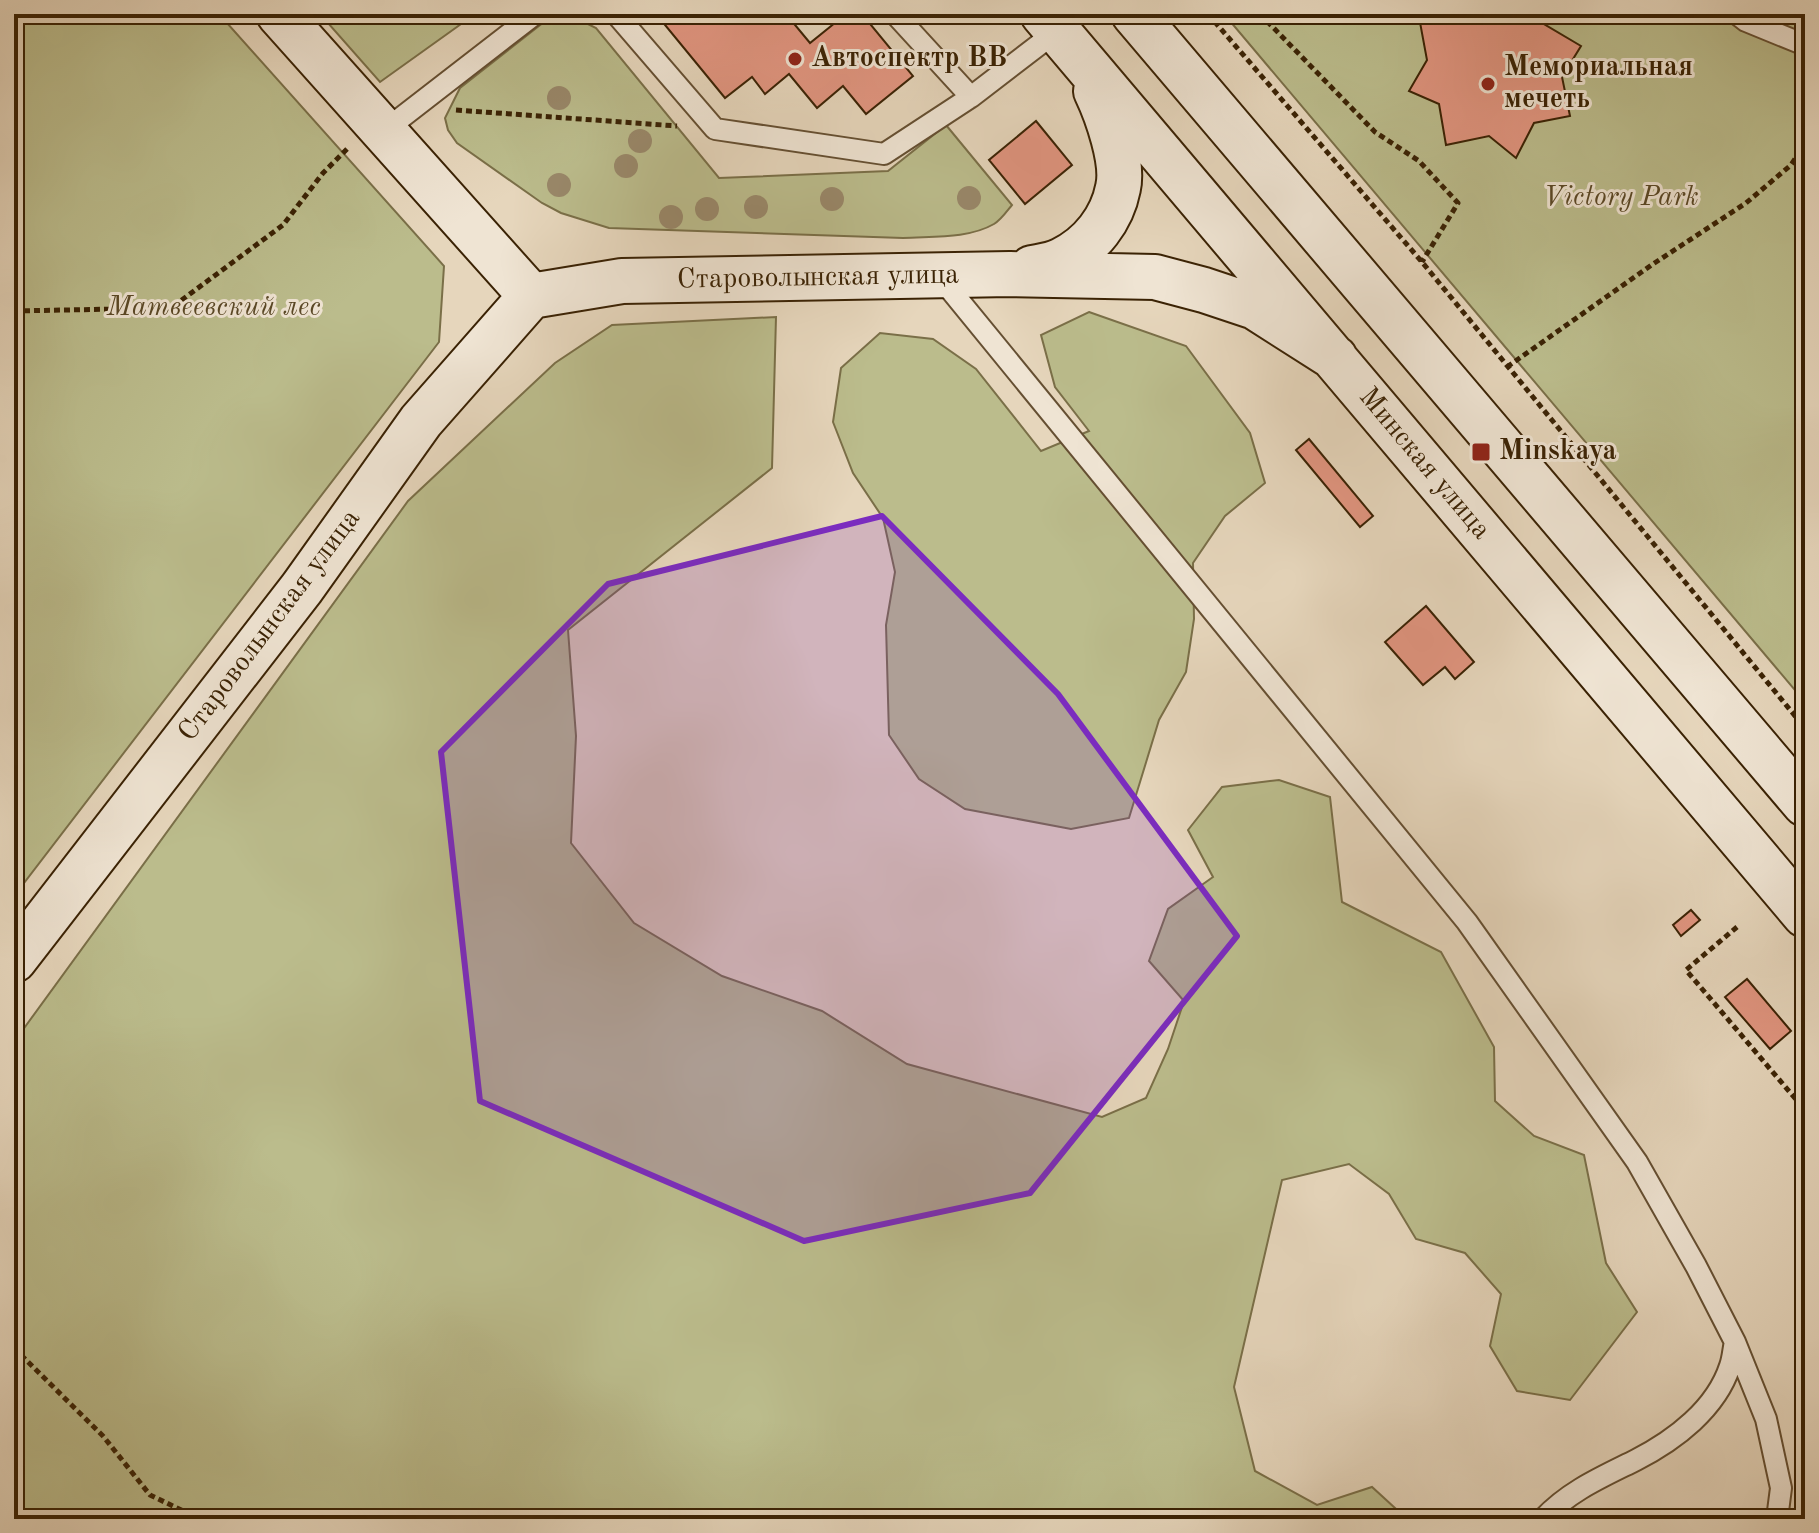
<svg xmlns="http://www.w3.org/2000/svg" width="1819" height="1533" font-family="'Old Standard TT',serif">
<style>
.green{fill:#bbbc8c;stroke:#7a6f48;stroke-width:2}
.building{fill:#e19580;stroke:#3a2204;stroke-width:2}
.lines{fill:none;stroke-linecap:round;stroke-linejoin:round}
.lane-casing{stroke:#654f32;stroke-width:24}
.secondary-casing{stroke:#3a2204;stroke-width:48}
.path{stroke:#3a2204;stroke-width:5;stroke-dasharray:6 4;stroke-linecap:butt}
.lane{stroke:#efe4d3;stroke-width:20}
.secondary{stroke:#efe4d3;stroke-width:44}
.tree{fill:#99886a}
.marked{fill:#7b2cbf;fill-opacity:0.2;stroke:#7b2cbf;stroke-width:6;stroke-linejoin:round}
.poi-dot{fill:#8f2418;stroke:#efe4d3;stroke-width:3}
.labels{text-anchor:middle;dominant-baseline:central;stroke-width:6;stroke-linejoin:round;paint-order:stroke}
.poi-label{font-size:28px;font-weight:bold;fill:#3a2204;stroke:#efe4d3;text-anchor:start}
.park-label{font-size:28px;font-style:italic;fill:#5a4826;stroke:#efe4d3}
.street-label{font-size:28px;fill:#3a2204;stroke:#efe4d3}
</style>
<rect width="100%" height="100%" fill="#e6d6bc"/>
<filter id="stains"><feTurbulence type="fractalNoise" baseFrequency=".0025" numOctaves="4"/><feColorMatrix values="0 0 0 0 .2 0 0 0 0 .09 0 0 0 0 .02 0 0 0 .5 -.17"/></filter>
<radialGradient id="worn" r=".72"><stop offset=".6" stop-color="#630" stop-opacity="0"/><stop offset="1" stop-color="#630" stop-opacity=".3"/></radialGradient>
<path class="green" d="M 14,14 L 219,14 L 444,266 L 439,342 L 14,896 Z
M 320,14 L 475,14 L 380,82 Z
M 1224,14 L 1805,14 L 1805,702 Z
M 569,16 L 584,22 L 596,28 L 719,178 L 888,171 L 946,125 L 1012,205 C 1007,211 1001,220 994,224 C 968,239 932,236 903,238 L 609,228 L 561,213 L 542,203 L 457,143 L 448,130 L 445,118 L 460,88 L 544,22 L 556,18 Z
M 1089,312 L 1186,346 L 1250,433 L 1265,483 L 1225,516 L 1193,563 L 1194,619 L 1186,672 L 1159,720 L 1129,818 L 1071,829 L 965,809 L 919,779 L 889,735 L 886,625 L 895,572 L 883,518 L 853,473 L 833,422 L 841,368 L 880,333 L 933,339 L 976,369 L 1041,451 L 1089,431 L 1055,387 L 1041,335 Z
M 776,317 L 772,468 L 568,630 L 576,736 L 571,843 L 634,923 L 722,976 L 822,1011 L 907,1064 L 1102,1117 L 1146,1098 L 1168,1049 L 1184,1001 L 1149,961 L 1168,909 L 1213,877 L 1188,830 L 1222,787 L 1279,780 L 1330,797 L 1342,902 L 1441,952 L 1494,1047 L 1495,1101 L 1534,1136 L 1584,1155 L 1606,1263 L 1637,1312 L 1570,1400 L 1517,1391 L 1490,1346 L 1501,1294 L 1465,1253 L 1416,1239 L 1389,1194 L 1349,1164 L 1282,1180 L 1234,1387 L 1255,1471 L 1317,1505 L 1372,1487 L 1407,1519 L 14,1519 L 14,1042 L 408,501 L 555,363 L 612,325 Z"/>
<path class="building" d="M 656,14 L 786,14 L 810,43 L 846,14 L 862,14 L 913,76 L 866,114 L 843,86 L 817,108 L 789,74 L 765,94 L 752,77 L 725,98 Z
M 1461,14 L 1542,14 L 1544,24 L 1581,46 L 1562,77 L 1570,116 L 1534,123 L 1516,158 L 1489,136 L 1446,145 L 1439,104 L 1409,91 L 1427,60 L 1419,17 Z
M 1036,121 L 1072,165 L 1025,204 L 989,160 Z
M 1309,439 L 1373,516 L 1360,527 L 1296,450 Z
M 1426,606 L 1474,662 L 1455,679 L 1445,667 L 1423,685 L 1385,642 Z
M 1691,910 L 1700,920 L 1681,936 L 1673,925 Z
M 1747,979 L 1791,1031 L 1770,1049 L 1725,997 Z"/>
<g class="lines">
<g class="lane-casing">
<path id="lane" d="M 616,14 L 715,129 L 884,154 L 971,97 L 1057,31
M 895,14 L 971,97
M 1737,14 L 1746,21 L 1805,45
M 384,131 L 535,14
M 939,276 L 1467,922 L 1637,1162 L 1696,1266 L 1735,1342 L 1766,1419 L 1781,1488 L 1777,1519
M 1543,1519 C 1569,1491 1602,1477 1636,1460 C 1675,1440 1716,1409 1730,1366 C 1733,1358 1733,1350 1735,1342"/>
</g>
<g class="secondary-casing">
<path id="secondary" d="M 279,14 L 531,296
M 1043,14 L 1805,915
M 1134,14 L 1805,804
M 1032,268 C 1042,266 1053,265 1062,260 C 1091,246 1112,219 1118,188 C 1124,162 1107,114 1096,91
M 14,960 L 302,588 L 421,421 L 531,296 L 622,281 L 1010,274 L 1155,277 L 1204,290 L 1255,307 L 1335,358"/>
</g>
<path class="path" d="M 1208,14 L 1422,262 L 1805,728
M 1260,14 L 1375,132 L 1419,161 L 1458,203 L 1422,262
M 456,110 L 677,126
M 14,311 L 171,308 L 283,225 L 323,173 L 349,147
M 1507,367 L 1653,264 L 1746,203 L 1791,165 L 1805,144
M 1737,927 L 1686,970 L 1805,1110
M 21,1355 L 103,1436 L 150,1495 L 200,1519"/>
<use href="#lane" class="lane"/>
<use href="#secondary" class="secondary"/>
</g>
<g class="tree">
<circle cx="559" cy="98" r="12"/>
<circle cx="640" cy="141" r="12"/>
<circle cx="626" cy="166" r="12"/>
<circle cx="559" cy="185" r="12"/>
<circle cx="969" cy="198" r="12"/>
<circle cx="832" cy="199" r="12"/>
<circle cx="756" cy="207" r="12"/>
<circle cx="707" cy="209" r="12"/>
<circle cx="671" cy="217" r="12"/>
</g>
<path class="marked" d="M 882,516 L 1058,694 L 1237,936 L 1030,1193 L 804,1241 L 480,1101 L 441,752 L 608,584 Z"/>
<g class="poi-dot">
<circle cx="795" cy="59" r="8"/>
<circle cx="1488" cy="84" r="8"/>
<rect x="1471" y="442" width="20" height="20" rx="4"/>
</g>
<g class="labels">
<g class="poi-label">
<text x="811" y="59">Автоспектр ВВ</text>
<text x="1504" y="68">Мемориальная<tspan x="1504" dy="32">мечеть</tspan></text>
<text x="1499" y="452">Minskaya</text>
</g>
<g class="park-label">
<text x="1621" y="198">Victory Park</text>
<text x="214" y="308">Матвеевский лес</text>
</g>
<g class="street-label">
<text transform="translate(818 278) rotate(-1)">Староволынская улица</text>
<text transform="translate(1424 464) rotate(50)">Минская улица</text>
<text transform="translate(270 626) rotate(-53)">Староволынская улица</text>
</g>
</g>
<rect width="1819" height="1533" fill="none" stroke="#e6d6bc" stroke-width="48"/>
<rect x="16" y="16" width="1787" height="1501" fill="none" stroke="#3a2204" stroke-width="4"/>
<rect x="24" y="24" width="1771" height="1485" fill="none" stroke="#3a2204" stroke-width="2"/>
<rect width="100%" height="100%" filter="url(#stains)"/>
<rect width="100%" height="100%" fill="url(#worn)"/>
</svg>
